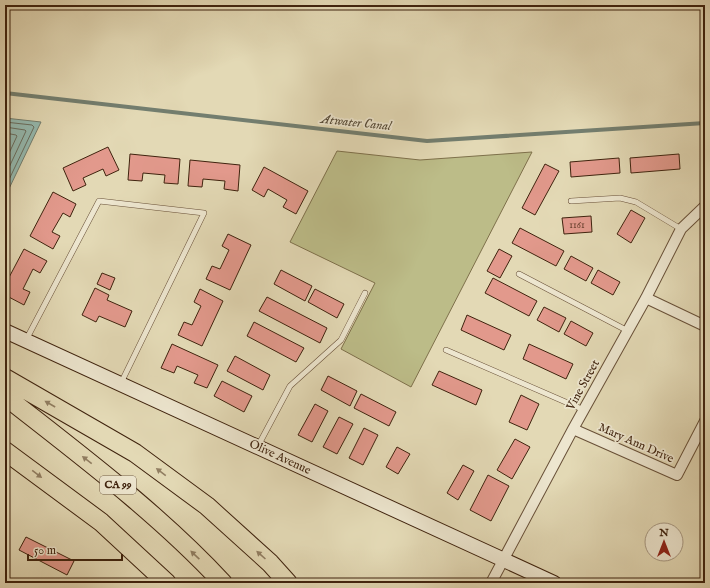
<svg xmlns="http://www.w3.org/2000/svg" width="710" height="588" font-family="'IM FELL English',serif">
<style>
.green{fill:#bcbc88;stroke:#7e704b}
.water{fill:#95bab0;stroke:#737e6f}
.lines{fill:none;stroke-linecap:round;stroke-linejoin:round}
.shore{stroke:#6a6e5f;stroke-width:1}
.stream{stroke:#737e6f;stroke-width:4}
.building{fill:#e2998c;stroke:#3f230e}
.lane-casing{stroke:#685038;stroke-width:6}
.street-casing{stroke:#685038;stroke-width:12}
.secondary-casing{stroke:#3f230e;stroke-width:16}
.highway-casing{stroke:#3f230e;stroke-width:20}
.lane{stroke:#ede6cf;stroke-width:5}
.street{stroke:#ede6cf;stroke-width:10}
.secondary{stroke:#ede6cf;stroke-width:14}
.highway{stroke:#e3d9b5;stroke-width:18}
.oneway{fill:#917e62}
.labels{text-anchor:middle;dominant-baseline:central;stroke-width:3.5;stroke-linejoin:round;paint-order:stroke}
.number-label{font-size:10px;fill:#68402e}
.shield{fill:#ede6cf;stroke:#735e48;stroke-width:1}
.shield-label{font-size:11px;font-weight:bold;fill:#3f230e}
.street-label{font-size:12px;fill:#3f230e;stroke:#ede6cf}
.water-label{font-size:13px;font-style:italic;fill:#544936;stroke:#ede6cf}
</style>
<rect width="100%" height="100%" fill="#e3d9b5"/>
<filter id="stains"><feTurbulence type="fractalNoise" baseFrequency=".005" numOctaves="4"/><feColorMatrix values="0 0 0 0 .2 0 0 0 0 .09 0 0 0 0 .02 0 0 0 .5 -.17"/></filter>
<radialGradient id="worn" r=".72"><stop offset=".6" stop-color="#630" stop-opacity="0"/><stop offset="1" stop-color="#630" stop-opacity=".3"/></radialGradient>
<path class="green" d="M 337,151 L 420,160 L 532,152 L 411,387 L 341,349 L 375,283 L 290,242 Z"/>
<path class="water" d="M 5,118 L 41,122 L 5,197 Z"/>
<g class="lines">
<path class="shore" d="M 5,122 L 32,125 L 34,127 L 5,188
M 5,127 L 25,130 L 26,131 L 5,176
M 5,133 L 16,135 L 17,136 L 5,162"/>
<path class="stream" d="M 5,93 L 427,141 L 705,123"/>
</g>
<path class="building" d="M 108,147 L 119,170 L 106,176 L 103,169 L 83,178 L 86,185 L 73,191 L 63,168 Z
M 130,154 L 180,159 L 178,184 L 164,183 L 165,175 L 143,173 L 142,181 L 128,180 Z
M 679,154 L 680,169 L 631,173 L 630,158 Z
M 619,158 L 620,173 L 571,177 L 570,162 Z
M 190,160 L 240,165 L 238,191 L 224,189 L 225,181 L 203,179 L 202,187 L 188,186 Z
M 545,164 L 559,171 L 535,215 L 522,208 Z
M 264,167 L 308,191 L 296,214 L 283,207 L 287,200 L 268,189 L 264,197 L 252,190 Z
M 53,192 L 76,204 L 70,217 L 63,213 L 52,232 L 60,236 L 53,249 L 30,236 Z
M 631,210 L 645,218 L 631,243 L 617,234 Z
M 591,216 L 592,232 L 564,234 L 562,218 Z
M 520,228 L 564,251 L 556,266 L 512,243 Z
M 228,234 L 251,245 L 230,290 L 206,279 L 212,266 L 220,269 L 229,250 L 222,246 Z
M 24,249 L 47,261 L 40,273 L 33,269 L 23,289 L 30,292 L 24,305 L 5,295 L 5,285 Z
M 499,249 L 512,256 L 500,278 L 487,271 Z
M 571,256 L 593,268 L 586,281 L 564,269 Z
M 281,270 L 312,286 L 305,301 L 274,284 Z
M 598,270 L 620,282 L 613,295 L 591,283 Z
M 102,273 L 115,278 L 110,290 L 97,284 Z
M 493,278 L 537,301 L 529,316 L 485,293 Z
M 95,288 L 109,295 L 107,300 L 132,311 L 125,327 L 99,316 L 96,322 L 82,315 Z
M 200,289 L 223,301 L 202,346 L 178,335 L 184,322 L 192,325 L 201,306 L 194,302 Z
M 315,289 L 344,304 L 337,318 L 308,302 Z
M 267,297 L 327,328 L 320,343 L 259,311 Z
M 544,307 L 566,318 L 559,332 L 537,320 Z
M 467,315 L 511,335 L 504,350 L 461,330 Z
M 571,321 L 593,333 L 586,346 L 564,334 Z
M 254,322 L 304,348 L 296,362 L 247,336 Z
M 172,344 L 218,365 L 207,388 L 194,383 L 198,375 L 177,366 L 174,373 L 161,368 Z
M 529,344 L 573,364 L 566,379 L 523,359 Z
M 235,356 L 270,375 L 263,390 L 227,371 Z
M 439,371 L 482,390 L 476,405 L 432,385 Z
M 328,376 L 357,391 L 350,406 L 321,390 Z
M 222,381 L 252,396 L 244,412 L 214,396 Z
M 361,394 L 396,412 L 389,426 L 354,408 Z
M 521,395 L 539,404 L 527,430 L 509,422 Z
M 315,404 L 328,411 L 312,442 L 298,435 Z
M 339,417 L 353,424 L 337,454 L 323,447 Z
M 364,428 L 378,435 L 363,465 L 349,458 Z
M 515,439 L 530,447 L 512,479 L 497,470 Z
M 397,447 L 410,454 L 398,474 L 386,467 Z
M 463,465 L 474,471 L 458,500 L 447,493 Z
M 488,475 L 509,486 L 491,521 L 470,510 Z
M 26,537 L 74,561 L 67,575 L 19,550 Z"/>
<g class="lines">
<g class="lane-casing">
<path id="lane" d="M 571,201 L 620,198 L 636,202 L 681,229
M 519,274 L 628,331
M 26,340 L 99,201 L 204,213 L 121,383
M 446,350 L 584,410
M 258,446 L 290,386 L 341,340 L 365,293"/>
</g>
<g class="street-casing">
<path id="street" d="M 646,298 L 705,326
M 573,429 L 677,475 L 705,421
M 491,583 L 573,429 L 646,298 L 681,229 L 705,206"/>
</g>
<g class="secondary-casing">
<path id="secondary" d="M 5,331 L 554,583"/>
</g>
<g class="highway-casing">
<path id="highway" d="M 5,378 L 135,453 L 207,506 L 270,563 L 288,583
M 5,396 C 80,455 158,513 223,583
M 5,451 L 101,522 L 167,583"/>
</g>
<use href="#lane" class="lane"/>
<use href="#street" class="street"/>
<use href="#secondary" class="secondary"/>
<use href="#highway" class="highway"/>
</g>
<defs><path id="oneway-solid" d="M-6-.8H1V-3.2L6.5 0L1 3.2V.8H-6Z"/></defs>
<g class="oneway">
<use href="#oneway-solid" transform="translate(50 404) rotate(-150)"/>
<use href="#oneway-solid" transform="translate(87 460) rotate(-142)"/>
<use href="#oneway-solid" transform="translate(161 472) rotate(-143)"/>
<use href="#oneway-solid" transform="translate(37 474) rotate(37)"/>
<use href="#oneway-solid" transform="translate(195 555) rotate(-137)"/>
<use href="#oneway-solid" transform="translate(261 555) rotate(-138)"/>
</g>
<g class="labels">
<g class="number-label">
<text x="577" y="225">1161</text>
</g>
<rect class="shield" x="100" y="476" width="36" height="18" rx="3"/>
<g class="shield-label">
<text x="118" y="485">CA 99</text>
</g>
<g class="street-label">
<text transform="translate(583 385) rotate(-61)">Vine Street</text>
<text transform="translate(636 443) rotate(24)">Mary Ann Drive</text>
<text transform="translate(280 457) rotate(25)">Olive Avenue</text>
</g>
<g class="water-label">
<text transform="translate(356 123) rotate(6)">Atwater Canal</text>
</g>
</g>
<rect width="710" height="588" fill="none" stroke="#e3d9b5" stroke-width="20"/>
<rect x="6" y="6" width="698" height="576" fill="none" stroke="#3f230e" stroke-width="2"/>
<rect x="10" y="10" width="690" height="568" fill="none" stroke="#3f230e"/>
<g transform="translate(664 542)"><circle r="19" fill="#ede6cf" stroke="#a79882"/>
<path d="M0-3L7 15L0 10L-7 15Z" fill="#8f2418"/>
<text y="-6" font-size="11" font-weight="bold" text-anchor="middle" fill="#3f230e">N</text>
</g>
<path d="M28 554v6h94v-6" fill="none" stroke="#3f230e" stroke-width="2"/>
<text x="34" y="554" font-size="12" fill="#3f230e" stroke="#ede6cf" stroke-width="3" paint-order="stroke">50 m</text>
<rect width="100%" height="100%" filter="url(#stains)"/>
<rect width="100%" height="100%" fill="url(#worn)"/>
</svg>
